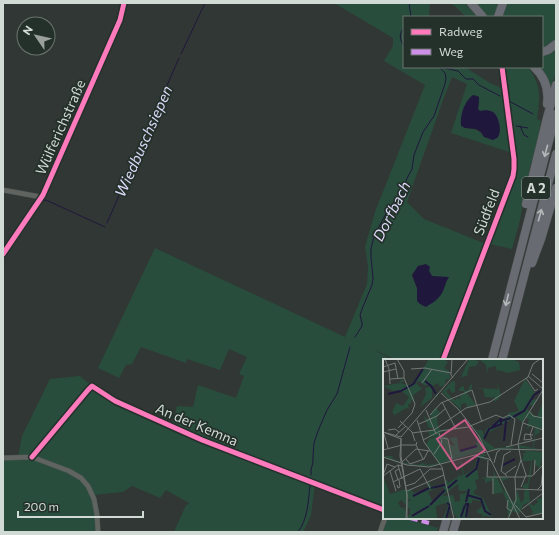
<svg xmlns="http://www.w3.org/2000/svg" width="559" height="535" font-family="Commissioner,sans-serif">
<style>
.green{fill:#284d3d;fill-rule:evenodd}
.water{fill:#1f173c}
.lines{fill:none;stroke-linecap:round;stroke-linejoin:round}
.stream{stroke:#1f173c;stroke-width:1}
.minor-casing{stroke:#4e5350;stroke-width:5.5}
.motorway-casing{stroke:#4e5350;stroke-width:9}
.minor{stroke:#5f6461;stroke-width:4.5}
.motorway{stroke:#696b73;stroke-width:8}
.quiet{stroke:#ce8fe9;stroke-width:4;stroke-dasharray:8 4;stroke-linecap:butt}
.cycleway-casing{stroke:#24302a;stroke-width:8}
.cycleway{stroke:#fd7abc;stroke-width:5}
.oneway{stroke:#b2b9b8}
.labels{text-anchor:middle;dominant-baseline:central;stroke-width:3.5;stroke-linejoin:round;paint-order:stroke}
.shield{fill:#24302a;stroke:#9ea7a2;stroke-width:1}
.shield-label{font-size:13px;font-weight:bold;fill:#d2dad6}
.street-label{font-size:14px;fill:#d2dad6;stroke:#24302a}
.water-label{font-size:15px;font-style:italic;fill:#dcd9f8;stroke:#24302a}
.inset-river{fill:none;stroke:#1f173c;stroke-width:2}
.inset-road{fill:none;stroke:#717875;stroke-width:1}
.view{fill:#c85c86;fill-opacity:0.15;stroke:#c85c86;stroke-width:2}
.inset-edge{fill:none;stroke:#d2dad6;stroke-width:2}
</style>
<rect width="100%" height="100%" fill="#313734"/>
<path class="green" d="M 334,3 L 430,3 L 429,17 L 404,17 L 404,67 L 465,67 L 490,83 L 503,89 L 503,67 L 528,67 C 542,87 540,96 537,119 L 541,121 L 533,162 L 531,162 L 520,220 L 512,249 L 490,244 L 514,176 L 515,154 L 451,133 L 467,84 L 452,77 L 443,100 L 407,202 L 424,219 L 486,244 L 442,360 L 397,360 L 372,349 L 393,360 L 384,360 L 384,513 L 379,509 L 315,484 L 311,515 L 307,524 L 303,532 L 174,532 L 186,505 L 189,504 L 189,503 L 166,490 L 160,498 L 132,486 L 123,492 L 93,495 L 98,532 L 3,532 L 3,458 L 18,457 L 22,436 L 50,379 L 80,376 L 92,386 L 115,401 L 172,426 L 177,406 L 193,407 L 198,385 L 236,398 L 244,376 L 239,374 L 247,357 L 229,349 L 220,370 L 187,359 L 186,363 L 141,347 L 132,364 L 126,365 L 119,378 L 98,368 L 155,248 L 345,337 L 367,284 L 368,267 L 365,247 L 375,212 L 425,85 L 384,61 L 393,46 L 393,38 ZM 470,98 L 479,101 L 478,109 L 480,111 C 497,109 498,117 500,132 L 484,137 C 479,129 474,129 465,128 C 464,117 461,107 470,98 ZM 429,271 L 432,276 L 437,277 L 445,282 L 442,292 L 417,301 L 417,288 L 412,275 Z
M 450,3 L 465,3 L 477,17 L 466,17 L 456,7 Z
M 474,3 L 500,3 L 495,17 L 485,17 Z
M 507,3 L 556,3 L 556,39 L 552,43 L 542,48 L 542,17 L 502,17 L 505,5 Z
M 556,47 L 556,72 L 550,92 L 537,67 L 542,67 L 542,55 Z
M 387,518 L 403,518 L 438,528 L 436,532 L 382,532 Z"/>
<path class="water" d="M 473,95 L 477,96 L 479,97 L 479,101 L 478,109 L 480,111 C 484,110 489,110 493,112 C 499,116 502,131 498,137 C 497,138 495,139 493,140 L 484,137 L 481,132 L 476,129 L 465,128 L 461,126 C 460,115 464,102 473,95 Z
M 426,264 L 430,267 L 429,271 L 432,276 L 449,277 C 445,283 445,288 442,293 C 438,300 432,303 426,307 L 420,304 L 417,301 L 417,288 L 412,275 L 418,266 Z"/>
<g class="lines">
<path class="stream" d="M 409,3 L 411,17
M 118,17 L 120,9
M 404,28 C 398,35 400,40 404,46
M 111,34 L 117,20
M 181,54 L 205,3
M 99,61 L 110,36
M 440,67 L 458,71 L 466,79 L 473,79 L 479,85 L 500,96
M 85,93 L 98,64
M 509,101 L 533,114
M 516,126 L 528,128
M 520,126 L 524,135 L 528,137
M 66,137 L 84,96
M 47,180 L 65,140
M 41,193 L 46,182
M 107,223 L 179,58
M 17,228 L 35,201
M 22,231 L 41,202 L 46,200 L 105,227
M 3,250 L 15,231
M 3,259 L 19,235
M 355,337 L 362,326 L 362,323 L 360,315 L 362,309 L 372,285 L 373,278 L 371,257 L 371,249 L 374,236 L 390,206 L 402,195 L 402,188 L 412,169 L 414,155 L 423,132 L 434,116 L 445,84 L 446,78 L 445,73 L 439,67
M 311,475 L 311,470 L 313,462 L 313,456 L 314,443 L 318,431 L 327,410 L 337,394 L 350,347
M 298,532 C 308,519 308,502 310,486"/>
<g class="minor-casing">
<path id="minor" d="M 3,190 L 41,197
M 3,254 L 43,195 L 120,20 L 124,3
M 443,360 L 513,176 L 514,169 L 514,159 L 502,67
M 32,457 L 88,390 L 92,386 L 115,401 L 202,440 L 384,510
M 3,458 L 32,457 L 69,471 L 81,478 L 88,486 L 94,499 L 97,515 L 98,532
M 380,532 L 385,518"/>
</g>
<g class="motorway-casing">
<path id="motorway" d="M 471,3 L 483,17
M 498,17 L 499,14 L 503,3
M 542,52 L 548,50 L 556,44
M 534,67 C 545,77 549,90 547,104
M 526,204 L 547,118 L 556,85
M 532,263 L 541,239 L 556,188
M 492,360 L 556,114
M 502,360 L 556,154
M 443,532 L 447,518
M 453,532 L 457,518"/>
</g>
<use href="#minor" class="minor"/>
<use href="#motorway" class="motorway"/>
<path class="quiet" d="M 410,518 L 429,523"/>
<g class="cycleway-casing">
<path id="cycleway" d="M 3,254 L 43,195 L 120,20 L 124,3
M 443,360 L 513,176 L 514,169 L 514,159 L 502,67
M 32,457 L 88,390 L 92,386 L 115,401 L 202,440 L 384,510"/>
</g>
<use href="#cycleway" class="cycleway"/>
</g>
<defs><path id="oneway-shaft" d="M-6 0H5M1.5-3L5.5 0L1.5 3" fill="none" stroke-width="1.6" stroke-linecap="round" stroke-linejoin="round"/></defs>
<g class="oneway">
<use href="#oneway-shaft" transform="translate(546 151) rotate(105)"/>
<use href="#oneway-shaft" transform="translate(540 215) rotate(-75)"/>
<use href="#oneway-shaft" transform="translate(507 300) rotate(104)"/>
</g>
<g class="labels">
<rect class="shield" x="522" y="177" width="28" height="22" rx="3"/>
<g class="shield-label">
<text x="536" y="188">A 2</text>
</g>
<g class="street-label">
<text transform="translate(60 127) rotate(-66)">Wülferichstraße</text>
<text transform="translate(486 212) rotate(-69)">Südfeld</text>
<text transform="translate(197 424) rotate(23)">An der Kemna</text>
</g>
<g class="water-label">
<text transform="translate(143 141) rotate(-66)">Wiedbuschsiepen</text>
<text transform="translate(391 211) rotate(-63)">Dorfbach</text>
</g>
</g>
<g transform="translate(383 359)">
<rect width="160" height="160" fill="#313734"/>
<path d="M 46,0 L 65,0 L 62,1 L 65,3 L 61,9 L 66,12 L 67,20 L 63,20 L 62,26 L 57,28 L 55,24 L 49,27 L 55,36 L 54,38 L 49,31 L 49,39 L 37,48 L 43,35 L 42,29 L 49,27 L 41,26 L 36,22 L 33,24 L 39,30 L 30,36 L 32,44 L 28,40 L 28,45 L 25,45 L 26,50 L 23,49 L 9,58 L 12,55 L 9,54 L 13,44 L 20,47 L 26,38 L 17,31 L 10,32 L 0,27 L 17,24 L 18,20 L 22,23 L 18,23 L 18,24 L 24,26 L 31,24 ZM 86,0 L 96,2 L 93,7 L 86,8 L 84,17 L 78,18 ZM 128,0 L 136,3 L 137,11 L 125,14 L 115,11 L 114,14 L 113,7 L 105,9 L 104,15 L 103,6 L 97,1 ZM 142,20 L 153,35 L 149,41 L 155,40 L 150,47 L 147,46 L 144,50 L 146,52 L 144,56 L 147,53 L 154,58 L 160,42 L 160,71 L 156,69 L 157,74 L 152,76 L 151,89 L 160,91 L 136,89 L 136,86 L 150,89 L 152,68 L 147,66 L 146,69 L 144,70 L 146,60 L 141,59 L 140,64 L 132,58 L 105,74 L 101,81 L 112,89 L 127,88 L 135,89 L 105,91 L 90,66 L 94,71 L 99,71 L 101,77 L 103,70 L 125,57 L 125,54 L 136,52 L 131,42 ZM 72,22 L 72,33 L 69,34 L 66,29 L 63,32 L 69,40 L 73,41 L 74,38 L 77,41 L 77,37 L 81,35 L 81,32 L 76,32 L 77,28 L 81,27 L 81,31 L 84,32 L 89,24 L 89,29 L 84,34 L 93,46 L 84,48 L 83,44 L 78,45 L 78,51 L 59,33 L 68,23 ZM 114,22 L 118,37 L 112,43 L 110,36 L 109,41 L 108,38 L 102,38 L 100,30 L 93,29 L 115,30 ZM 53,48 L 57,54 L 54,57 L 55,67 L 57,72 L 63,70 L 56,75 L 58,78 L 64,77 L 66,85 L 72,87 L 66,79 L 74,78 L 76,91 L 80,91 L 93,86 L 95,76 L 103,91 L 48,107 L 35,107 L 24,105 L 13,102 L 0,97 L 10,97 L 9,99 L 18,103 L 35,106 L 40,104 L 44,107 L 42,102 L 47,97 L 42,102 L 45,106 L 56,104 L 43,86 L 46,80 L 55,77 L 47,78 L 45,72 L 52,70 L 46,69 L 40,56 L 44,60 L 48,59 L 47,56 ZM 137,91 L 160,93 L 157,109 L 151,105 L 152,101 L 149,101 L 148,115 L 145,130 L 140,129 L 140,126 L 145,124 L 148,102 L 139,102 L 141,96 L 139,95 L 144,93 ZM 101,95 L 105,97 L 100,97 L 106,102 L 97,99 L 94,110 L 96,120 L 92,121 L 94,129 L 90,134 L 100,139 L 109,158 L 102,157 L 97,160 L 100,156 L 93,153 L 99,147 L 98,142 L 89,141 L 89,144 L 85,145 L 84,148 L 85,158 L 71,160 L 74,157 L 71,156 L 69,146 L 64,160 L 60,160 L 65,147 L 63,144 L 53,147 L 54,160 L 27,160 L 24,158 L 27,155 L 27,149 L 24,150 L 24,143 L 28,141 L 24,140 L 22,146 L 19,141 L 15,143 L 18,149 L 23,149 L 20,151 L 23,151 L 22,160 L 0,160 L 1,120 L 7,135 L 20,131 L 29,131 L 30,134 L 38,132 L 46,129 L 44,126 L 46,123 L 48,127 L 61,126 L 64,120 L 65,124 L 75,118 L 75,113 L 76,117 L 80,116 L 78,104 L 71,105 L 79,103 L 81,116 L 91,110 L 95,97 ZM 75,125 L 76,132 L 84,132 L 83,134 L 77,135 L 77,142 L 72,143 L 70,136 L 59,137 ZM 58,127 L 62,130 L 50,143 L 45,133 ZM 110,111 L 121,133 L 111,135 L 110,121 L 102,124 L 102,120 L 97,119 L 111,118 ZM 117,118 L 126,119 L 119,122 L 128,142 L 132,142 L 134,130 L 138,144 L 141,140 L 141,133 L 143,130 L 146,132 L 147,143 L 140,146 L 136,155 L 130,152 L 125,158 L 124,142 L 120,134 L 122,133 ZM 159,139 L 160,154 L 148,155 L 150,153 L 146,146 L 147,144 L 150,147 L 155,143 L 153,140 Z" fill="#284d3d" fill-rule="evenodd"/>
<path class="inset-river" d="M 42,22 L 48,27 L 53,35M 31,24 L 40,10M 18,32 L 32,24M 5,35 L 18,32M 130,58 L 141,52 L 151,36 L 157,32M 109,68 L 119,59M 101,80 L 106,70 L 118,65 L 118,62 L 128,59M 121,82 L 123,62M 77,92 L 94,87M 120,106 L 132,100M 83,118 L 93,110 L 96,99M 48,129 L 62,126M 65,129 L 74,121M 84,136 L 98,140 L 102,152 L 108,156M 30,137 L 46,129M 83,143 L 86,130M 82,145 L 85,145 L 83,158M 47,146 L 62,131M 29,157 L 46,147M 78,158 L 82,146M 63,160 L 67,146 L 64,144"/>
<path class="inset-road" d="M 2,0 L 6,10 L 7,25M 14,0 L 21,12M 69,0 L 68,16 L 70,19M 0,8 L 12,4 L 15,20M 28,10 L 42,9 L 68,14M 0,13 L 13,10M 149,15 L 160,24M 145,17 L 160,30M 143,19 L 152,32 L 155,30M 7,20 L 21,19M 39,24 L 49,10M 58,34 L 76,51 L 96,77 L 137,160M 59,43 L 73,70M 43,51 L 53,75M 147,53 L 150,57 L 160,59M 47,56 L 58,44 L 89,31 L 99,63M 34,61 L 41,83 L 59,108 L 71,160M 17,62 L 29,73 L 32,82M 140,64 L 160,71M 36,65 L 54,57 L 63,49M 15,69 L 29,54 L 32,45 L 21,19 L 21,12M 5,71 L 12,70 L 16,73M 0,73 L 18,78M 0,73 L 18,80 L 17,97 L 24,136 L 23,160M 29,74 L 51,71 L 83,49 L 107,43 L 145,18 L 150,5 L 157,0M 1,75 L 5,89M 13,76 L 23,67M 18,78 L 85,0M 18,79 L 18,97 L 24,136 L 24,160M 59,79 L 65,80 L 69,100M 149,80 L 141,81 L 142,75 L 150,76M 149,80 L 147,76 L 150,68M 40,81 L 57,72 L 85,68 L 113,56 L 120,59 L 126,56 L 132,60 L 128,86M 33,86 L 40,100M 123,88 L 160,79M 0,91 L 19,86 L 33,86 L 34,83M 51,95 L 59,83 L 56,74M 93,97 L 106,100 L 109,103M 0,98 L 24,106 L 46,108 L 115,90 L 160,91M 23,100 L 27,105 L 41,100 L 45,92M 105,101 L 104,118 L 143,118M 19,103 L 33,90 L 47,92M 111,104 L 114,93 L 117,91M 15,106 L 19,120M 7,112 L 13,132M 1,114 L 4,105 L 12,108M 122,115 L 133,107M 151,116 L 152,101M 0,117 L 15,106 L 19,107M 124,117 L 118,112 L 121,96 L 128,92M 143,117 L 149,117 L 160,106M 15,121 L 12,112 L 16,110M 10,123 L 37,110 L 47,129M 14,126 L 15,129 L 17,128 L 16,121M 23,127 L 32,124 L 47,110 L 59,110M 138,128 L 143,116 L 138,101M 133,130 L 160,131M 154,131 L 158,127 L 160,110M 24,132 L 61,116M 110,135 L 110,119M 125,141 L 124,149 L 128,152M 132,146 L 143,158 L 160,154M 139,150 L 160,134M 125,160 L 133,141 L 132,118 L 138,101 L 135,85 L 140,63 L 160,31"/>
<path class="view" d="M 82,61 L 102,91 L 74,110 L 54,80 Z"/>
<rect width="160" height="160" class="inset-edge"/>
</g>
<rect width="559" height="535" fill="none" stroke="#d2dad6" stroke-width="8"/>
<rect x="403" y="16" width="140" height="52" fill="#24302a" stroke="#6a746f"/>
<rect x="411" y="29" width="20" height="6" fill="#fd7abc" stroke="#6a746f"/>
<text x="439" y="36" font-size="12" fill="#d2dad6">Radweg</text>
<rect x="411" y="49" width="20" height="6" fill="#ce8fe9" stroke="#6a746f"/>
<text x="439" y="56" font-size="12" fill="#d2dad6">Weg</text>
<g transform="translate(36 36) rotate(304)"><circle r="19" fill="#24302a" stroke="#6a746f"/>
<path d="M0-3L7 15L0 10L-7 15Z" fill="#9aa19d"/>
<text y="-6" font-size="11" font-weight="bold" text-anchor="middle" fill="#d2dad6">N</text>
</g>
<path d="M18 511v6h125v-6" fill="none" stroke="#d2dad6" stroke-width="2"/>
<text x="24" y="511" font-size="12" fill="#d2dad6" stroke="#24302a" stroke-width="3" paint-order="stroke">200 m</text>
</svg>
